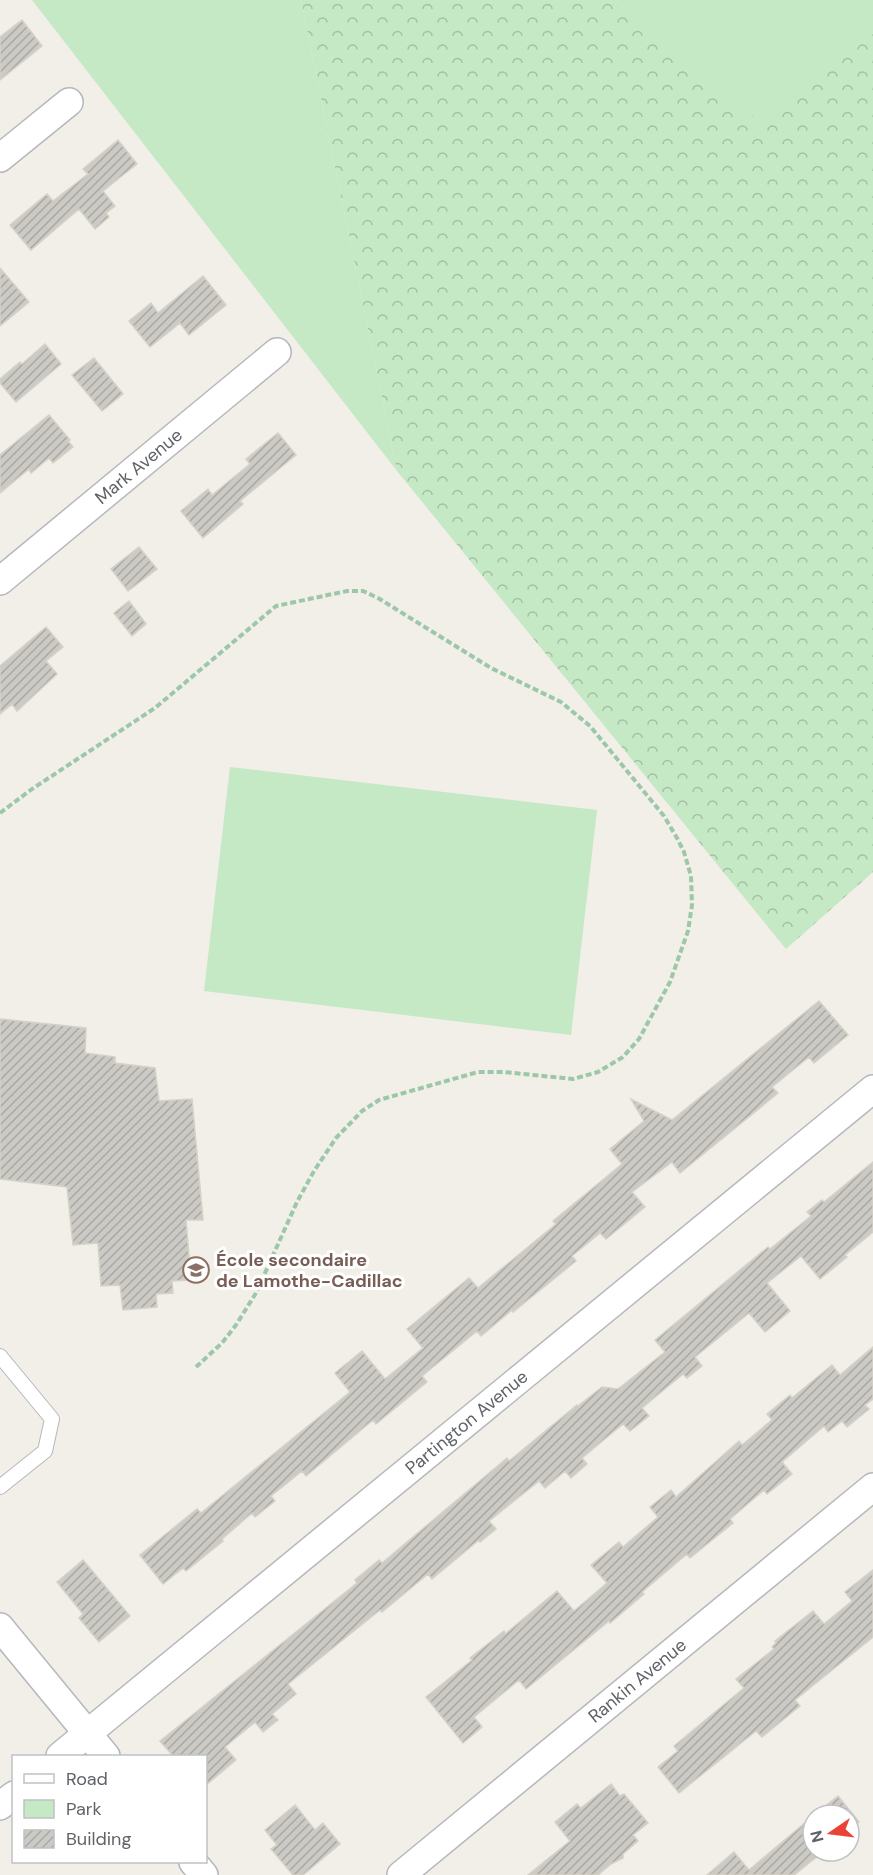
<svg xmlns="http://www.w3.org/2000/svg" width="873" height="1875" font-family="'DM Sans',sans-serif">
<style>
.green{fill:#c5e8c5}
.forest{fill:url(#forest-crowns)}
.building{fill:url(#building-hatch);stroke:#d6d1c6;stroke-width:1.5}
.lines{fill:none;stroke-linecap:round;stroke-linejoin:round}
.service-casing{stroke:#b5b8bc;stroke-width:16}
.minor-casing{stroke:#b5b8bc;stroke-width:30}
.path{stroke:#9cc7a9;stroke-width:4;stroke-dasharray:6 3;stroke-linecap:butt}
.service{stroke:#fff;stroke-width:14}
.minor{stroke:#fff;stroke-width:27}
.labels{text-anchor:middle;dominant-baseline:central;stroke-width:6;stroke-linejoin:round;paint-order:stroke}
.street-label{font-size:18px;fill:#5f6368;stroke:#fff}
.education-label{font-size:18px;font-weight:bold;fill:#785e54;stroke:#fff;text-anchor:start}
</style>
<defs>
<pattern id="forest-crowns" width="20" height="18" patternUnits="userSpaceOnUse" patternTransform="scale(1.5)"><rect width="20" height="18" fill="#c5e8c5"/><path d="M2 6a3 3 0 1 1 6 0M12 15a3 3 0 1 1 6 0" fill="none" stroke="#a3c0a4"/></pattern>
<pattern id="building-hatch" width="6" height="6" patternUnits="userSpaceOnUse" patternTransform="scale(1.5)"><rect width="6" height="6" fill="#cccac5"/><path d="M-1 1l2-2M0 6l6-6M5 7l2-2" fill="none" stroke="#a9a8a4"/></pattern>
</defs>
<rect width="100%" height="100%" fill="#f1efe8"/>
<path class="green" d="M 32,0 L 301,0 L 397,471 Z
M 616,0 L 873,0 L 873,33 L 764,127 Z
M 230,767 L 597,810 L 571,1035 L 204,991 Z"/>
<path class="forest" d="M 301,0 L 616,0 L 764,126 L 873,33 L 873,872 L 786,949 L 397,471 Z"/>
<path class="building" d="M 22,20 L 42,46 L 0,80 L 0,37 Z
M 118,140 L 137,164 L 103,191 L 115,206 L 106,213 L 109,217 L 95,229 L 79,209 L 31,250 L 10,225 L 47,194 L 53,201 L 88,174 L 83,169 Z
M 0,268 L 29,302 L 0,326 Z
M 203,276 L 226,305 L 189,335 L 180,323 L 150,347 L 129,321 L 151,303 L 158,313 Z
M 45,344 L 61,364 L 16,402 L 0,383 L 0,379 L 20,362 L 22,364 Z
M 94,358 L 123,394 L 102,411 L 72,375 Z
M 49,415 L 70,440 L 68,441 L 73,447 L 53,463 L 49,458 L 31,473 L 29,469 L 0,493 L 0,455 Z
M 278,433 L 296,455 L 240,501 L 243,504 L 203,538 L 181,511 L 208,489 L 212,495 L 250,464 L 246,459 Z
M 139,547 L 157,569 L 128,591 L 111,569 Z
M 129,601 L 146,624 L 132,636 L 114,613 Z
M 46,627 L 63,647 L 46,661 L 57,674 L 17,711 L 12,704 L 0,714 L 0,666 Z
M 819,1001 L 848,1035 L 814,1063 L 809,1057 L 772,1087 L 778,1093 L 680,1173 L 672,1162 L 632,1192 L 645,1207 L 606,1239 L 600,1233 L 572,1256 L 576,1261 L 513,1312 L 512,1310 L 481,1336 L 477,1331 L 422,1376 L 427,1382 L 376,1424 L 373,1420 L 306,1476 L 302,1471 L 271,1496 L 275,1501 L 255,1517 L 252,1513 L 222,1539 L 223,1541 L 186,1571 L 183,1568 L 163,1584 L 140,1555 L 197,1509 L 201,1513 L 350,1392 L 335,1373 L 362,1351 L 385,1379 L 423,1348 L 407,1329 L 469,1278 L 478,1288 L 556,1224 L 553,1221 L 622,1164 L 610,1149 L 644,1121 L 631,1099 L 672,1120 Z
M 0,1019 L 86,1028 L 85,1053 L 115,1057 L 115,1063 L 155,1068 L 159,1101 L 192,1099 L 203,1220 L 186,1220 L 191,1280 L 172,1281 L 173,1293 L 156,1294 L 157,1307 L 123,1310 L 120,1285 L 101,1286 L 98,1243 L 73,1245 L 67,1187 L 0,1179 Z
M 873,1162 L 873,1232 L 845,1255 L 847,1257 L 820,1279 L 801,1256 L 767,1283 L 790,1311 L 765,1332 L 749,1313 L 695,1357 L 702,1366 L 687,1378 L 683,1374 L 642,1408 L 649,1416 L 630,1431 L 623,1424 L 582,1458 L 587,1464 L 571,1478 L 565,1471 L 545,1488 L 539,1481 L 489,1521 L 496,1529 L 480,1542 L 479,1540 L 432,1579 L 428,1574 L 382,1612 L 380,1610 L 288,1684 L 296,1694 L 272,1714 L 278,1720 L 263,1732 L 255,1722 L 225,1747 L 236,1760 L 206,1785 L 206,1756 L 173,1756 L 160,1741 L 357,1583 L 355,1580 L 379,1560 L 382,1563 L 507,1458 L 509,1461 L 577,1405 L 578,1406 L 602,1387 L 618,1389 L 665,1352 L 655,1340 L 768,1247 L 770,1249 L 811,1216 L 807,1212 L 822,1200 L 824,1202 Z
M 873,1347 L 873,1399 L 865,1405 L 869,1409 L 847,1427 L 842,1421 L 828,1432 L 824,1426 L 782,1462 L 792,1474 L 767,1494 L 764,1490 L 730,1519 L 733,1523 L 690,1558 L 687,1554 L 642,1592 L 644,1594 L 610,1623 L 609,1621 L 526,1689 L 519,1680 L 474,1717 L 482,1727 L 463,1743 L 426,1697 L 472,1660 L 470,1658 L 504,1631 L 505,1634 L 557,1591 L 574,1611 L 607,1583 L 591,1565 L 619,1542 L 623,1547 L 658,1517 L 650,1507 L 671,1490 L 676,1497 L 739,1441 L 742,1445 L 772,1420 L 767,1414 L 790,1395 L 792,1398 L 832,1365 L 840,1375 Z
M 83,1560 L 130,1616 L 99,1642 L 79,1618 L 83,1614 L 57,1582 Z
M 873,1570 L 873,1637 L 795,1700 L 800,1706 L 762,1737 L 756,1731 L 679,1793 L 658,1767 L 678,1751 L 674,1746 L 744,1688 L 736,1679 L 774,1649 L 772,1647 L 776,1643 L 775,1641 L 813,1611 L 824,1624 L 852,1601 L 845,1592 Z
M 611,1784 L 620,1796 L 624,1794 L 648,1823 L 633,1835 L 638,1841 L 623,1854 L 623,1858 L 611,1864 L 598,1875 L 528,1875 L 570,1841 L 555,1822 L 577,1804 L 581,1808 Z
M 838,1796 L 859,1822 L 849,1830 L 849,1815 L 814,1815 Z
M 295,1805 L 315,1830 L 323,1823 L 340,1844 L 303,1875 L 293,1875 L 271,1849 L 277,1845 L 265,1830 Z
M 813,1816 L 813,1851 L 824,1851 L 794,1875 L 707,1875 L 734,1852 L 749,1870 Z"/>
<g class="lines">
<g class="service-casing">
<path id="service" d="M 0,1356 L 52,1419 L 45,1451 L 0,1487"/>
</g>
<g class="minor-casing">
<g id="minor">
<path d="M 0,158 L 69,102"/>
<path id="s1" d="M 0,581 L 277,352"/>
<path d="M 0,1627 L 106,1756"/>
<path id="s2" d="M 60,1756 L 873,1089"/>
<path d="M 0,1806 L 14,1795"/>
<path d="M 193,1862 L 204,1875"/>
<path id="s3" d="M 401,1875 L 873,1487"/>
</g>
</g>
<path class="path" d="M 0,813 L 32,789 L 155,708 L 276,606 L 347,591 L 363,591 L 378,598 L 491,668 L 561,702 L 590,726 L 664,816 L 677,838 L 684,852 L 691,876 L 692,905 L 688,931 L 670,982 L 639,1039 L 623,1057 L 598,1072 L 573,1079 L 504,1072 L 478,1072 L 379,1100 L 362,1111 L 336,1138 L 314,1171 L 297,1202 L 256,1293 L 236,1325 L 222,1343 L 195,1368"/>
<use href="#service" class="service"/>
<use href="#minor" class="minor"/>
</g>
<defs>
<g id="school-ring" transform="scale(1.35)"><circle r="9.5" fill="#fff" stroke="#8d6e63" stroke-width="1.5"/><path d="M0-5L7-2L0 1L-7-2ZM-4 1L0 2.5L4 1V4Q0 6-4 4Z" fill="#8d6e63"/></g>
</defs>
<g fill-rule="evenodd">
<use href="#school-ring" x="196" y="1270"/>
</g>
<g class="labels">
<g class="street-label">
<text stroke="none"><textPath href="#s1" startOffset="180">Mark Avenue</textPath></text>
<text stroke="none"><textPath href="#s2" startOffset="526">Partington Avenue</textPath></text>
<text stroke="none"><textPath href="#s3" startOffset="306">Rankin Avenue</textPath></text>
</g>
<g class="education-label">
<text x="216" y="1260">École secondaire<tspan x="216" dy="21">de Lamothe-Cadillac</tspan></text>
</g>
</g>
<rect x="12" y="1755" width="195" height="108" fill="#ffffff" stroke="#bfc1c3" stroke-width="1.5"/>
<rect x="24" y="1774" width="30" height="9" fill="#ffffff" stroke="#bfc1c3" stroke-width="1.5"/>
<text x="66" y="1785" font-size="18" fill="#5f6368">Road</text>
<rect x="24" y="1800" width="30" height="18" fill="#c5e8c5" stroke="#bfc1c3" stroke-width="1.5"/>
<text x="66" y="1815" font-size="18" fill="#5f6368">Park</text>
<rect x="24" y="1830" width="30" height="18" fill="url(#building-hatch)" stroke="#bfc1c3" stroke-width="1.5"/>
<text x="66" y="1845" font-size="18" fill="#5f6368">Building</text>
<g transform="translate(831 1833) rotate(256)"><circle r="28" fill="#ffffff" stroke="#bfc1c3" stroke-width="1.5"/>
<path d="M0-4.5L10 22L0 15L-10 22Z" fill="#ea4335"/>
<text y="-9" font-size="16" font-weight="bold" text-anchor="middle" fill="#5f6368">N</text>
</g>
</svg>
